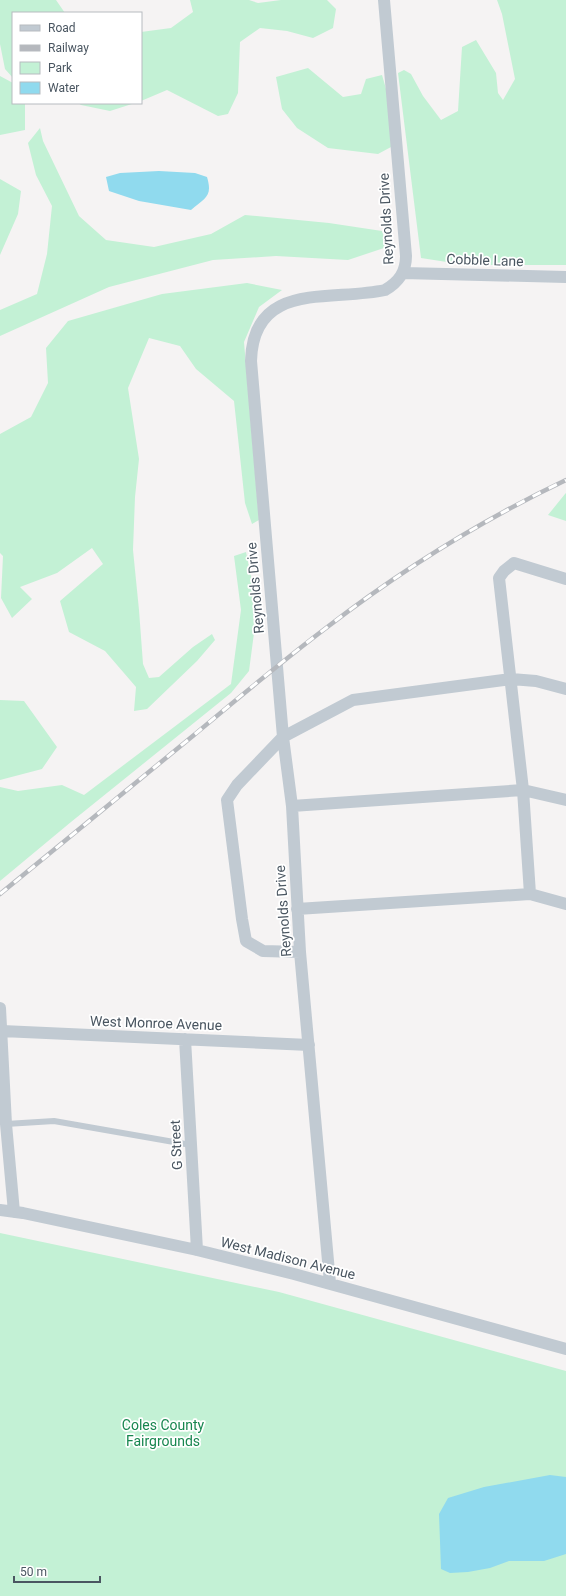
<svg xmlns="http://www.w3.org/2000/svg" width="566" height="1596" font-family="Roboto,sans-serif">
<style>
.green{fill:#c3f1d5}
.water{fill:#90daee}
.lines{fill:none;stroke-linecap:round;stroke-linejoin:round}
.lane{stroke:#c1cad2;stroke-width:6}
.street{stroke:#c1cad2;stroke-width:12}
.rail-casing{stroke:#b5b8bd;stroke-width:4.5}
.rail{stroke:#fff;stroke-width:3;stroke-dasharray:9;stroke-linecap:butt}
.labels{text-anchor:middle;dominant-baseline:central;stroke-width:3.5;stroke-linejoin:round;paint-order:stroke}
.street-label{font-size:14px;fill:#4a5661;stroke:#fff}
.park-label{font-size:14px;fill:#17864f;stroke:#fff}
</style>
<rect width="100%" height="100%" fill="#f5f3f3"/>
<path class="green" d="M 0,0 L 56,0 L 65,13 L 13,13 L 13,78 L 5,69 L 0,44 Z
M 190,0 L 249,0 L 258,3 L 281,0 L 327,0 L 336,9 L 333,28 L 313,38 L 287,31 L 260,28 L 240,42 L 238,93 L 228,114 L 218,116 L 167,90 L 141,101 L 141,32 L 171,28 L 193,12 Z
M 497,0 L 566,0 L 566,265 L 466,265 L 421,258 L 398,73 L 404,70 L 411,74 L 423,96 L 441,120 L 458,111 L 462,47 L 476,40 L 496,73 L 498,93 L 503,100 L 515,79 L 502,14 Z
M 308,68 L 343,97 L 361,94 L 366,79 L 382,75 L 389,99 L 391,147 L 378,154 L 328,148 L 297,128 L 282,109 L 276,77 Z
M 0,76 L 13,83 L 13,103 L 25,103 L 25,130 L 0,135 Z
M 78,103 L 135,103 L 110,111 L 81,105 Z
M 40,128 L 43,141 L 79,216 L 106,240 L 154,247 L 211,234 L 245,215 L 329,223 L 382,231 L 387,247 L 348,260 L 276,256 L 213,260 L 109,287 L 0,336 L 0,310 L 37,294 L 47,254 L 52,206 L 36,175 L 28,143 Z
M 0,179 L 21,191 L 18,214 L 0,255 Z
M 247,283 L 282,290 L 259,307 L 244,342 L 259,520 L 252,524 L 245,503 L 234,401 L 196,369 L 180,346 L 149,338 L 128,388 L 139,459 L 135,497 L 133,550 L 139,610 L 143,664 L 149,678 L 159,677 L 193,647 L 212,634 L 215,640 L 197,661 L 147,709 L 134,711 L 136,687 L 105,651 L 69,632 L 60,601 L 103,564 L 92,548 L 57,573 L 20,587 L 32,599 L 12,618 L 1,598 L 3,556 L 0,553 L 0,434 L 31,417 L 48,383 L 46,348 L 68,321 L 162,294 Z
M 566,493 L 566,521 L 548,515 L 565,494 Z
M 246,552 L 252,581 L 254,633 L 249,671 L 231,693 L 71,822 L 0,881 L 0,787 L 18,791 L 62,785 L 84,795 L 231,684 L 241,610 L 234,556 Z
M 0,700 L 24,701 L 57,747 L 42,769 L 0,780 Z
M 0,1233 L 279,1292 L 566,1371 L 566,1596 L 0,1596 Z"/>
<path class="water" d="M 159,171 L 195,173 L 207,177 C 213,197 205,198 191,210 L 139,201 L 109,191 L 106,177 L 120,173 Z
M 550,1475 L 566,1477 L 566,1554 L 544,1561 L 509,1561 L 490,1568 L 468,1572 L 450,1573 L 441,1569 L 439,1514 L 448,1498 L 484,1487 Z"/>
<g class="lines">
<path class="lane" d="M 6,1124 L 54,1121 L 191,1145"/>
<path class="street" d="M 403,273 L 566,277
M 292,806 L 523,790 L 566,800
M 530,894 L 523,790 L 499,578 L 504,571 L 514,563 L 566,579
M 297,909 L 530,894 L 566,904
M 300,952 L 263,951 L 246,941 L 242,919 L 227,800 L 237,785 L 283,737 L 353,700 L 511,679 L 536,681 L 566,689
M 0,1008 L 6,1124 L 14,1212
M 2,1031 L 309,1045
M 185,1039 L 197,1250
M 0,1210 L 23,1213 L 197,1250 L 294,1274 L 566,1349
M 330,1283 L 300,952 L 292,806 L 283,737 L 251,361 C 253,280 331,302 385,290 C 399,282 406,272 406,256 L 384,0"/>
<g class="rail-casing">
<path id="rail" d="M 0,894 C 65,841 129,788 194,735 C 237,699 281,662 326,628 C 400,571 482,520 566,480"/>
</g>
<use href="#rail" class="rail"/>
</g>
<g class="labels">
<g class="street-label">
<text transform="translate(386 219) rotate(-93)">Reynolds Drive</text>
<text transform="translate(485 260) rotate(2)">Cobble Lane</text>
<text transform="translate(255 588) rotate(-95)">Reynolds Drive</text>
<text transform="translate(283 911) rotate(-94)">Reynolds Drive</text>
<text transform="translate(156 1023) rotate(2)">West Monroe Avenue</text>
<text transform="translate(176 1145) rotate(-93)">G Street</text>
<text transform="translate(288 1258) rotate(14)">West Madison Avenue</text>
</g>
<g class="park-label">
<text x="163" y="1425">Coles County<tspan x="163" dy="16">Fairgrounds</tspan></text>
</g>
</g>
<rect x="12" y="12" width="130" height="92" fill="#ffffff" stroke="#b7bbc0"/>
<rect x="20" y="25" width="20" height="6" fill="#c1cad2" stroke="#b7bbc0"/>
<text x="48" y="32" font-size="12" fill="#4a5661">Road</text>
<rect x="20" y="45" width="20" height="6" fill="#b5b8bd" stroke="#b7bbc0"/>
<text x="48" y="52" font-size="12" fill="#4a5661">Railway</text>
<rect x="20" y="62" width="20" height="12" fill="#c3f1d5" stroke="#b7bbc0"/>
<text x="48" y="72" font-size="12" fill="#4a5661">Park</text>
<rect x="20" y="82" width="20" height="12" fill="#90daee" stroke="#b7bbc0"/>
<text x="48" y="92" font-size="12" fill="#4a5661">Water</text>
<path d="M14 1576v6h86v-6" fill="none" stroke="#4a5661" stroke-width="2"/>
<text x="20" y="1576" font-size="12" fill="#4a5661" stroke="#ffffff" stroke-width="3" paint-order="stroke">50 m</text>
</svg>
